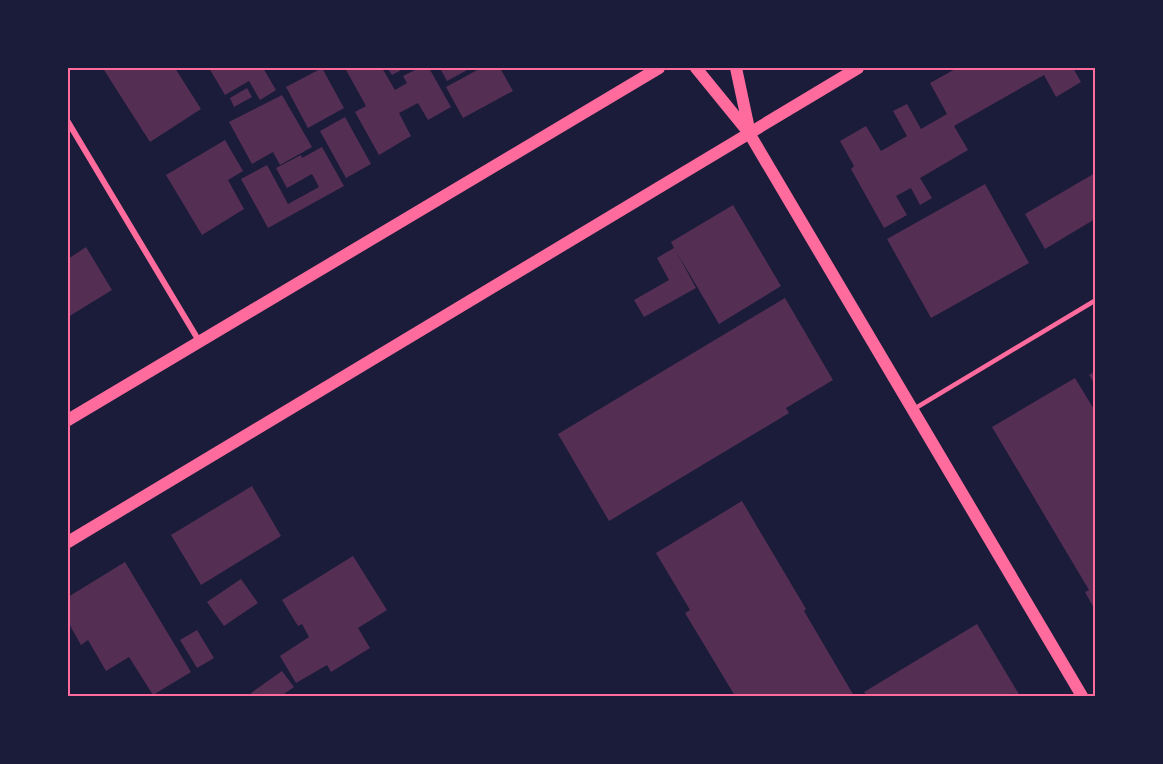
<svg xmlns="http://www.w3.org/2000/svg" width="1163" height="764" font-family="Arial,sans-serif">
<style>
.building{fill:#542f53}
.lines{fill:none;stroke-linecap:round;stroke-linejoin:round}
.service{stroke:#ff6b9d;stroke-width:4.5}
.minor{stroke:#ff6b9d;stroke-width:6}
.secondary{stroke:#ff6b9d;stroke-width:12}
.neatline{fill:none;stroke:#ff6b9d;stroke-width:2}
</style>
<rect width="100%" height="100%" fill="#1b1b3a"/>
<path class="building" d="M 108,68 L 175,68 L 201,109 L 150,142 L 104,70 Z
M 209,68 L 263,68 L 276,90 L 260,100 L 249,81 L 225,95 Z
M 322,68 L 344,108 L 308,128 L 286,87 Z
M 345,68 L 382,68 L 395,90 L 407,83 L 403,76 L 419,68 L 429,68 L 451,107 L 428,120 L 418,103 L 399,113 L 411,136 L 379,155 L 355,112 L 366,106 Z
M 387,68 L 405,68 L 392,75 Z
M 440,68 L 471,68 L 447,81 Z
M 481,68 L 500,68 L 513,91 L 463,118 L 446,87 Z
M 957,68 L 1073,68 L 1081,82 L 1056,97 L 1044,75 L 954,126 L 968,150 L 920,178 L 932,198 L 920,205 L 911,188 L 896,196 L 907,215 L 884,228 L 851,169 L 854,166 L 840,141 L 866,126 L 881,151 L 907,136 L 893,111 L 907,104 L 921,129 L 947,114 L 930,83 Z
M 247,88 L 252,97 L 234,107 L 230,98 Z
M 282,95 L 312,147 L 280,165 L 273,152 L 252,164 L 229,122 Z
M 345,117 L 371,164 L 346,178 L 320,131 Z
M 225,140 L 243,171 L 228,180 L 244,209 L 202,235 L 166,175 Z
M 322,147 L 344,186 L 268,228 L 241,179 L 267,165 L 288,204 L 319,187 L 312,174 L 287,188 L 276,168 L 301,155 L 302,158 Z
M 1095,173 L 1095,219 L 1045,249 L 1025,214 Z
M 985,184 L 1029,263 L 931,318 L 887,239 Z
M 733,205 L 781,286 L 719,324 L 676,251 L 696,288 L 644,317 L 634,300 L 669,280 L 657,258 L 674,248 L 671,242 Z
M 86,247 L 112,290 L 68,317 L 68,259 Z
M 785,298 L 833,380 L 786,408 L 789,413 L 609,521 L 558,434 Z
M 1095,371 L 1095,385 L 1089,375 Z
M 1075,378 L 1095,411 L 1095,610 L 1085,592 L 1089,590 L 992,427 Z
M 252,486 L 281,536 L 201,585 L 171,535 Z
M 742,501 L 806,609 L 804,611 L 854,696 L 735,696 L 685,613 L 690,610 L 656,553 Z
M 353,556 L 387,610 L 358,628 L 370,648 L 331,672 L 327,665 L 296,683 L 280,656 L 309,637 L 302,624 L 298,626 L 282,600 Z
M 125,562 L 191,672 L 153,695 L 129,657 L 106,671 L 88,640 L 81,645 L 68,622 L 68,597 Z
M 241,579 L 258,603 L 224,626 L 207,602 Z
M 977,624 L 1020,696 L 867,696 L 864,692 Z
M 197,630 L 214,658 L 197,668 L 180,640 Z
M 282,671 L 294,687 L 281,696 L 254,696 L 251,693 Z"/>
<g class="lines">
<path class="service" d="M 914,409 L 1096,300"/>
<path class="minor" d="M 68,122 L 199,341"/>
<path class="secondary" d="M 696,68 L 749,133 L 1082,696
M 736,68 L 749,129
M 68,420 L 659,68
M 68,542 L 858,68"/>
</g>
<rect width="1163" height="764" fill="none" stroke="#1b1b3a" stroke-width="138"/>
<rect x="69" y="69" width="1025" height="626" class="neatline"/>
</svg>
